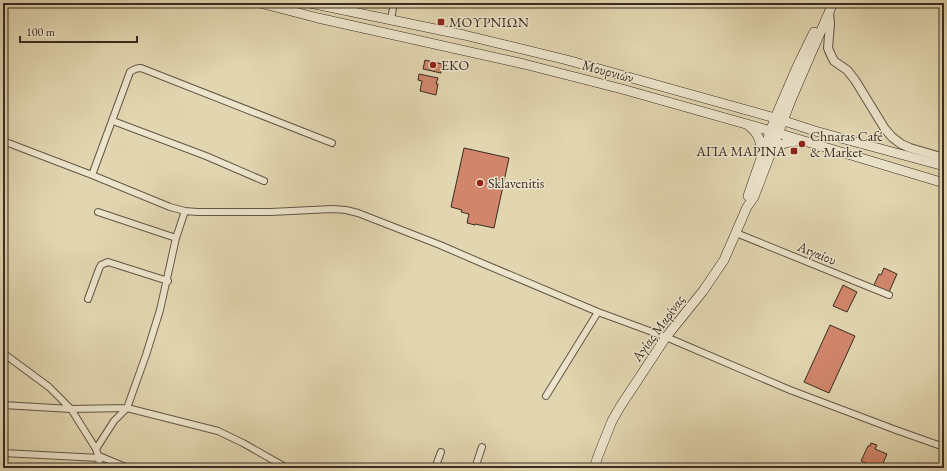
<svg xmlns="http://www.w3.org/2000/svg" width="947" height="471" font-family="'EB Garamond',serif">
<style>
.building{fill:#d1866b;stroke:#392b22}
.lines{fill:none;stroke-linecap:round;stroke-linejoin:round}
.minor-casing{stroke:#635646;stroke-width:8}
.tertiary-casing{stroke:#635646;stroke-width:10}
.secondary-casing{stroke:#392b22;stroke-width:10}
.minor{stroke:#ece4cc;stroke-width:6}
.tertiary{stroke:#ece4cc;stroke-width:8}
.secondary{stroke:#ece4cc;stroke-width:9}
.poi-dot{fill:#8f2418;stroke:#ece4cc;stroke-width:1.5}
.labels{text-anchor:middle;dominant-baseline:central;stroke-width:3;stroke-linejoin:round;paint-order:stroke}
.poi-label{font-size:14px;fill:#392b22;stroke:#ece4cc;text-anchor:start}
.street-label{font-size:14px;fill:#392b22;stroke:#ece4cc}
</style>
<rect width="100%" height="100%" fill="#e2d6b0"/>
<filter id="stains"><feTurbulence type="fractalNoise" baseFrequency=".005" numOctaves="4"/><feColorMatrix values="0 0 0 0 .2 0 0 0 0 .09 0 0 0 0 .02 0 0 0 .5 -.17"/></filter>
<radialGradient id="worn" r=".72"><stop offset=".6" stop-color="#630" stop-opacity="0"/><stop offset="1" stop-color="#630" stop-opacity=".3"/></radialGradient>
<path class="building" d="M 425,60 L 442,64 L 441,73 L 423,69 Z
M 419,74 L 438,78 L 436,84 L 438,84 L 436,95 L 420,91 L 422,81 L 418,80 Z
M 464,148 L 509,158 L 494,228 L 475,224 L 475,225 L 467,223 L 469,214 L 461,212 L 462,210 L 451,207 Z
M 884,268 L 897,274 L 889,292 L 874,285 L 879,274 L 881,275 Z
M 843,285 L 857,292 L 847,312 L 833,306 Z
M 830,325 L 855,336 L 829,393 L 804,382 Z
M 871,443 L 877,445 L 875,449 L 887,454 L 881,468 L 878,468 L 861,461 L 868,446 L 870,446 Z
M 919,463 L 937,468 L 917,468 Z"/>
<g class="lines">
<g class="minor-casing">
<path id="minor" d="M 391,19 L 394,3
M 113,121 L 206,156 L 264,181
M 3,141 L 92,175 L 170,207 L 185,211 L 197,212 L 271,212 L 332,209 L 346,210 L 358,213 L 440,245 L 484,264 L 598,312 L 666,337 L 790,390 L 896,430 L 944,447
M 92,175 L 130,72 C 134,69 136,68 141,68 L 332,143
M 98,212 L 176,238
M 736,233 L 889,295
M 88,299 L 99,269 L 101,265 L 108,262 L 168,281
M 3,353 L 49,387 L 71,409 L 96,449 L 99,458 L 100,468
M 546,396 L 598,312
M 3,405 L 71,409 L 127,408 L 218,431 L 243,443 L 287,468
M 96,449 L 114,421 L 127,408 L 146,355 L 160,310 L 176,238 L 185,211
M 3,453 L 99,458
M 99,456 L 128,468
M 435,468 L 441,452
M 475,468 L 482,447"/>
</g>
<g class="tertiary-casing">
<path id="tertiary" d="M 829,12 L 830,24 L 828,48 L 831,55 L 834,61 L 847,70 L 855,80 L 885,129 L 892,137 L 901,144 L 910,148 L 944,158"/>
</g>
<g class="secondary-casing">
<path id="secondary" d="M 260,3 L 318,18 L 524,64 L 622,89 L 771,131 L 944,183
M 310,3 L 464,35 L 567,60 L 775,118 L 815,131 L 944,166
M 749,126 C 759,134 760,140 762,153
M 773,153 C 781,143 785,142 798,141
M 748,196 L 775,118 L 797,67 L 814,32
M 594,468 L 598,456 L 612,421 L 620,407 L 666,337 L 703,291 L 724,260 L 747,207 L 754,197 L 791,100 L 833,3"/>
</g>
<use href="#minor" class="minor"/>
<use href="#tertiary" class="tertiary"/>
<use href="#secondary" class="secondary"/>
</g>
<g class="poi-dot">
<rect x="437" y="18" width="8" height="8" rx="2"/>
<circle cx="433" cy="65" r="4"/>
<circle cx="802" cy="144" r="4"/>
<rect x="790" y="147" width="8" height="8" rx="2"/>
<circle cx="480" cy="183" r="4"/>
</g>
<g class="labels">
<g class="poi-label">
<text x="449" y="22">ΜΟΥΡΝΙΩΝ</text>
<text x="441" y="65">EKO</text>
<text x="810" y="136">Chnaras Café<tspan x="810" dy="16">&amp; Market</tspan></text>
<text x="786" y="151" text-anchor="end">ΑΓΙΑ ΜΑΡΙΝΑ</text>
<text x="488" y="183">Sklavenitis</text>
</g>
<g class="street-label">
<text transform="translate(608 71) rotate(15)">Μουρνιών</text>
<text transform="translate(817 253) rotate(22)">Αιγαίου</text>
<text transform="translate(658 328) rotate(-54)">Αγίας Μαρίνας</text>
</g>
</g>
<rect width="947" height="471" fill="none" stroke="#e2d6b0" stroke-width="16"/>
<rect x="4" y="4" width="939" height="463" fill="none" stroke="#392b22" stroke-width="2"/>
<rect x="8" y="8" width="931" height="455" fill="none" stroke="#392b22"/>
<path d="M20 36v6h117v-6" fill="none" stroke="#392b22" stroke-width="2"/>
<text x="26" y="36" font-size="12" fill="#392b22" stroke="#ece4cc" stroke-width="3" paint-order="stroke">100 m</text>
<rect width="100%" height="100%" filter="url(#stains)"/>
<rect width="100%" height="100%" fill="url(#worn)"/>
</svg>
